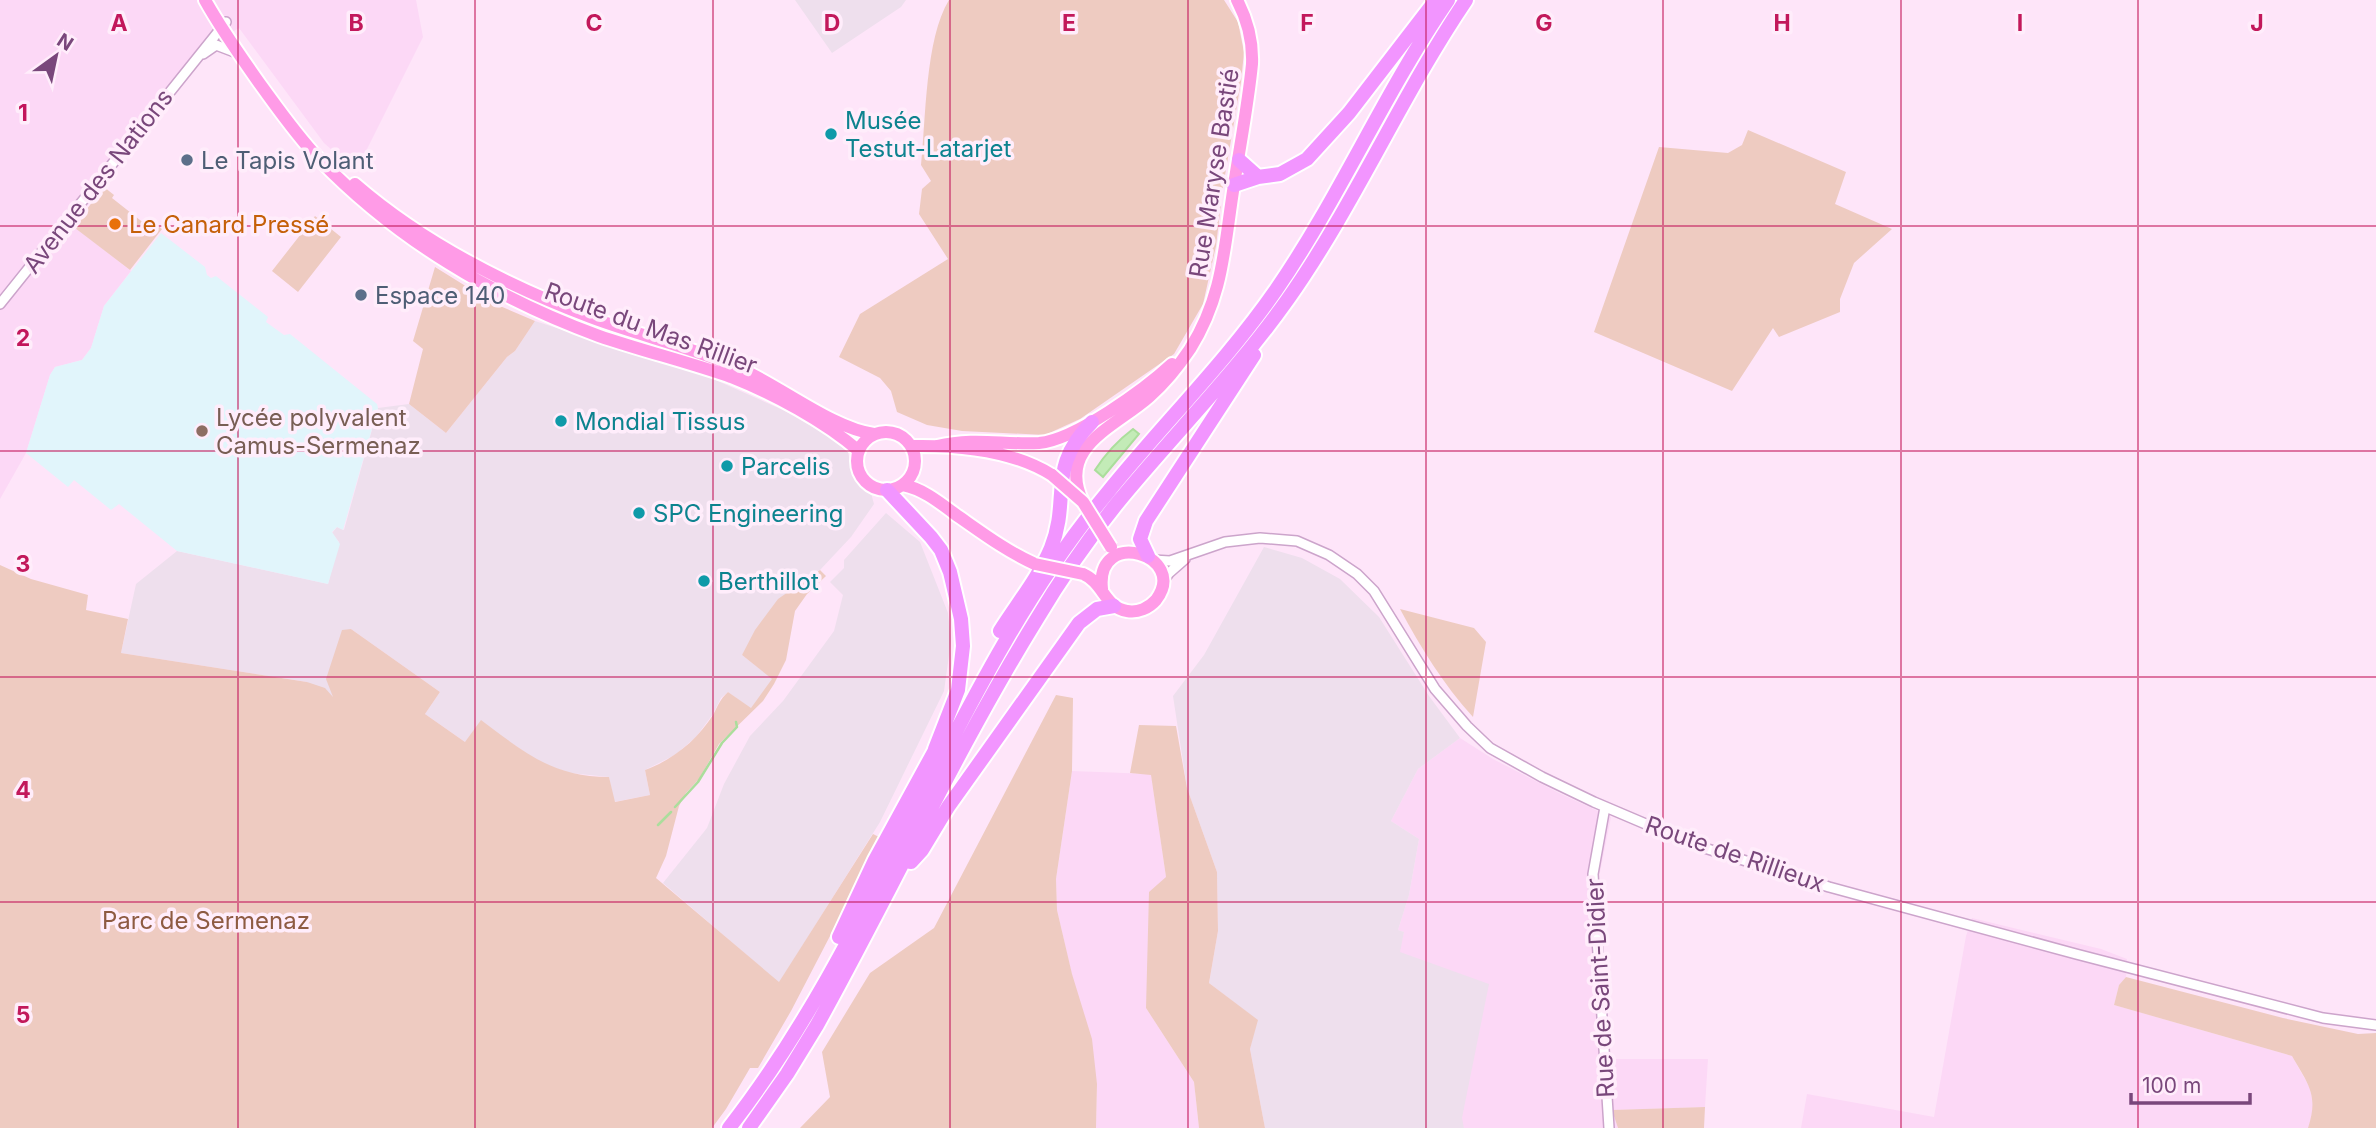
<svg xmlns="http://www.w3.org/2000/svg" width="2376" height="1128" font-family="Inter,sans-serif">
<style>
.residential{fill:#fcd8f6}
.industrial{fill:#eedfed}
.education{fill:#e1f5fb}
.green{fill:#eecbc1}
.water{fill:#c3ebb7;stroke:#abde9c;stroke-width:2}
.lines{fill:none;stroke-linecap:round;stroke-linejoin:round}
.stream{stroke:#abde9c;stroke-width:2.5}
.minor-casing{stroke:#cca4cb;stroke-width:12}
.major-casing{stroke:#fff;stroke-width:16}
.highway-casing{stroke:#fff;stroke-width:18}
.minor{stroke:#fff;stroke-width:9}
.major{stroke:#ff9be7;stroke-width:12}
.highway{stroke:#f295ff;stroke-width:14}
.major-bridge-casing{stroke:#fff;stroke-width:16;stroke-linecap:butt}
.major-bridge{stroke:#ff9be7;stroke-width:12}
.grid{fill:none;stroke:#c2185b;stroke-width:2;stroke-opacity:0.55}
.culture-dot{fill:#0f9aa8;stroke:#ffedfb;stroke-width:2.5}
.service-dot{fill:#5c6f8a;stroke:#ffedfb;stroke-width:2.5}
.food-dot{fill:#e8710a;stroke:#ffedfb;stroke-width:2.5}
.education-dot{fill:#8d6e63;stroke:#ffedfb;stroke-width:2.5}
.labels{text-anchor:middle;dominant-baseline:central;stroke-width:7;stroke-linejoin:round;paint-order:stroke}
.culture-label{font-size:24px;fill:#0d838f;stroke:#ffedfb;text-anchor:start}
.service-label{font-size:24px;fill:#4e5e75;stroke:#ffedfb;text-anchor:start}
.street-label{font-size:24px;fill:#79477b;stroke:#ffedfb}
.food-label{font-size:24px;fill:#c56008;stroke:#ffedfb;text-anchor:start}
.education-label{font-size:24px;fill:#785e54;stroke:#ffedfb;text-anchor:start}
.park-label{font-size:24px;fill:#8e5b42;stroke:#ffedfb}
.grid-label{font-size:23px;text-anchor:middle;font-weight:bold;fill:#c2185b;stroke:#ffedfb;stroke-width:7;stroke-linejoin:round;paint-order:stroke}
</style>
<rect width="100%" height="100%" fill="#fee5f9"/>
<path class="residential" d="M 0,0 L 416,0 L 423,37 L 356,171 L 324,143 L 239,28 L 217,41 L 72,225 L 131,271 L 104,306 L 91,348 L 82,360 L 55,367 L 50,375 L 26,453 L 0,499 Z
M 1460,738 L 1493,759 L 1561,794 L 1611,817 L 1599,877 L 1608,1059 L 1708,1059 L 1705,1107 L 1613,1110 L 1618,1128 L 1464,1128 L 1399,952 L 1404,932 L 1398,930 L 1409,895 L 1419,839 L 1391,821 L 1418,769 Z
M 1072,771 L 1151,774 L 1166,877 L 1146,1008 L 1194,1082 L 1199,1128 L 1096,1128 L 1097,1084 L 1057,910 L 1056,879 Z
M 1972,918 L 2101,949 L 2127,959 L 2126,977 L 2119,985 L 2114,1005 L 2292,1056 L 2310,1088 L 2314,1110 L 2308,1128 L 1801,1128 L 1807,1094 L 1934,1117 L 1966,936 Z"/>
<path class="industrial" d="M 795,0 L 906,0 L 901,7 L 832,53 Z
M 535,321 L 711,378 L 783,410 L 825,434 L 848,452 L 852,472 L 871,493 L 874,504 L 851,537 L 820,570 L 790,589 L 742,655 L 773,679 L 751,709 L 728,692 L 721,698 L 713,714 L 696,737 L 675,755 L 645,770 L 650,795 L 614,802 L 609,777 L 570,773 L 540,763 L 513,744 L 465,742 L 425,714 L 440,692 L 351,629 L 335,700 L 307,682 L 121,653 L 136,584 L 177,551 L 328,584 L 339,542 L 332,533 L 337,527 L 344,530 L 378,408 L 409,404 L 446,433 L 507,357 L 515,351 Z
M 886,513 L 920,542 L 948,613 L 951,641 L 944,691 L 880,822 L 779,983 L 663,883 L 707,828 L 724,784 L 750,736 L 783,701 L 834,631 L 843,595 L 830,582 L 844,568 L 844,560 Z
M 1264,547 L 1302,558 L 1340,579 L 1379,617 L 1429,696 L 1460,738 L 1418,769 L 1391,821 L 1419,839 L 1409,895 L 1398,930 L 1404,932 L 1400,952 L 1489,984 L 1462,1118 L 1464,1128 L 1265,1128 L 1250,1049 L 1257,1020 L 1209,983 L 1218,931 L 1217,872 L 1187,788 L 1173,696 L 1204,655 Z"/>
<path class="education" d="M 161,233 L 205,267 L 207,275 L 211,278 L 216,276 L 268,317 L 266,322 L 284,335 L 290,334 L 377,404 L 378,408 L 343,530 L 337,527 L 332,532 L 340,544 L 328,584 L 177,551 L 119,504 L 111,510 L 74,480 L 68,487 L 26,453 L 50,375 L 55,367 L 82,360 L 91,348 L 104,306 Z"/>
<path class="green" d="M 949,0 L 1224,0 L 1238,22 L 1244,52 L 1241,82 L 1223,187 L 1216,246 L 1203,304 L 1174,354 L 1080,419 L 1045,435 L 962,431 L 927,425 L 897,412 L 891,391 L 880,378 L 839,357 L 860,314 L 948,259 L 919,214 L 922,189 L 931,181 L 921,165 C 926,119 925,39 949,0 Z
M 1748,130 L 1846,172 L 1835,204 L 1892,229 L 1854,263 L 1840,299 L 1840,312 L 1779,337 L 1773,328 L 1732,391 L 1594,332 L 1659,147 L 1728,153 L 1742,145 Z
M 104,187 L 114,195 L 112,198 L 145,224 L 149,219 L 162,229 L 130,270 L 75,228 L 78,224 L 76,223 Z
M 315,216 L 341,237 L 298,292 L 272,271 Z
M 435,267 L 493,303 L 535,321 L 515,351 L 507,357 L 446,433 L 409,404 L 423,349 L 413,341 Z
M 0,565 L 31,579 L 88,595 L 86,610 L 128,619 L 121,653 L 307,682 L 325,688 L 333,697 L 326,679 L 342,630 L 351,629 L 440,692 L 425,714 L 465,742 L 481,720 C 524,752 552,777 609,777 L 615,802 L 650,795 L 645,770 C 673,760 697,740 713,715 C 718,706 720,699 728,692 L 751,708 L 772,679 L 742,655 L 755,630 L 778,599 L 820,570 L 826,576 L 807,594 L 795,611 L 786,660 L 774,684 L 763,701 L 719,744 L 699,779 L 686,793 L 679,806 L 666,856 L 656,878 L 779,982 L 873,834 L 881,838 L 791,1011 L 758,1068 L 750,1068 L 726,1109 L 712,1128 L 0,1128 Z
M 1400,609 L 1474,628 L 1486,642 L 1473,717 C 1443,684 1421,648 1400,609 Z
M 1056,695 L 1073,698 L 1072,771 L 1056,879 L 1057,910 L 1072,974 L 1092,1039 L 1097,1084 L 1096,1128 L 800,1128 L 830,1097 L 822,1052 L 870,973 L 934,928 Z
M 1139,725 L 1176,726 L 1187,788 L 1217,872 L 1218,931 L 1209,983 L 1258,1020 L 1250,1049 L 1265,1128 L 1199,1128 L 1194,1082 L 1146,1008 L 1149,892 L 1166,877 L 1151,775 L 1130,773 Z
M 2126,977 L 2283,1018 L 2358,1034 L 2376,1033 L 2376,1128 L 2308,1128 C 2319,1095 2308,1084 2292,1056 L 2114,1005 L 2119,985 Z
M 1705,1107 L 1704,1128 L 1618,1128 L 1612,1110 Z"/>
<path class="water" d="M 1133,429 L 1139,434 L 1103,477 L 1095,470 C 1106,453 1117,441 1133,429 Z"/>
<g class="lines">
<path class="stream" d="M 675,807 L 698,782 L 722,743 L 737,727 L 736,722
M 658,825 L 671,812"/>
<g class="minor-casing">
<path id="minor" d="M 203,54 L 216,45 L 237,53
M 0,304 L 226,22
M 1153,560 L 1170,561 L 1225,542 L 1260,538 L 1297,541 L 1329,555 L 1357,574 L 1374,591 L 1435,689 L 1467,726 L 1490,748 L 1542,777 L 1594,802 L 1695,845 L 1829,887 L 2076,954 L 2323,1018 L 2376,1025
M 1162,583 L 1169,573 L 1185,559
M 1605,807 L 1593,874 L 1609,1128"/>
</g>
<g class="major-casing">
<path id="major" d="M 205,0 C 221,29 241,57 260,84 C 279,110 297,136 319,159 C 396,239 495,298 599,336 C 643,351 688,362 731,377 C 774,394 824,421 859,451
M 355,184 C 423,243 506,285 590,317 C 640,336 693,347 741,369 C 781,387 834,429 874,434
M857 461a29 29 0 1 1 58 0a29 29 0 1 1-58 0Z
M 911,446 C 958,445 1012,450 1052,475
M 937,446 C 976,437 1002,445 1039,443 C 1075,440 1145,389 1172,364
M 903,485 C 923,489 939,502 955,514 C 981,532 1006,551 1035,564
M 1083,502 C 1056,447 1115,427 1149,397 C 1165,383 1178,367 1190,349 C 1224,295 1224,246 1234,185 C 1240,145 1248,105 1252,64 C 1253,40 1248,21 1237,0
M 1083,574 C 1103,582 1105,608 1127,611 C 1138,613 1149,608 1156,600 C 1190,555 1095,526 1102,589"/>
</g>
<g class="highway-casing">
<path id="highway" d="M 1239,160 L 1258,177
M 1234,185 L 1258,177 L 1280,174 L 1307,159 L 1349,113 L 1436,0
M 887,490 L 931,537 L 941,550 L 950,572 L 961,619 L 963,646 L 958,690 L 935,749
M 1148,556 L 1140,539 L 1146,521 L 1254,355
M 1000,631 C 1017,604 1039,577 1051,548 C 1071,498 1046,468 1092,422
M 911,862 L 922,850 L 948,807 L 1079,623 L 1097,609 L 1114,606
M 839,937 L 875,860 L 940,741
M 729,1128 C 844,981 911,803 1005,642 C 1035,590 1069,539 1108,492 C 1163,424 1226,362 1276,290 C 1340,197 1384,93 1448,0
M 749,1128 L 787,1074 L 817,1025 C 891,892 955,752 1035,622 C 1060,580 1088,539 1119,501 C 1175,433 1237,371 1288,299 C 1355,204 1401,96 1466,0"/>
</g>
<use href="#minor" class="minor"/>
<use href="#major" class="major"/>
<use href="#highway" class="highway"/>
<g class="major-bridge-casing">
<path id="major-bridge" d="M 1052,475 L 1083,502 L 1111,547
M 1035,564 L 1083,574"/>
</g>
<use href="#major-bridge" class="major-bridge"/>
</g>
<path class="grid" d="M 238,0 L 238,1128M 475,0 L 475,1128M 713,0 L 713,1128M 950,0 L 950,1128M 1188,0 L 1188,1128M 1426,0 L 1426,1128M 1663,0 L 1663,1128M 1901,0 L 1901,1128M 2138,0 L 2138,1128M 0,226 L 2376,226M 0,451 L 2376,451M 0,677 L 2376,677M 0,902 L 2376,902"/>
<g class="culture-dot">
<circle cx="831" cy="134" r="7"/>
<circle cx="561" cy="421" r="7"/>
<circle cx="727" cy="466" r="7"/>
<circle cx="639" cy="513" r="7"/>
<circle cx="704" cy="581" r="7"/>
</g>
<g class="service-dot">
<circle cx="187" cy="160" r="7"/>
<circle cx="361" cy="295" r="7"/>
</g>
<circle class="food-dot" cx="115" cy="224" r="7"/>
<circle class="education-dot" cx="202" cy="431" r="7"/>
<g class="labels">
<g class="culture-label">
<text x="845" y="120">Musée<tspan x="845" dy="28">Testut-Latarjet</tspan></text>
<text x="575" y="421">Mondial Tissus</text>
<text x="741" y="466">Parcelis</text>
<text x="653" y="513">SPC Engineering</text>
<text x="718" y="581">Berthillot</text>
</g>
<g class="service-label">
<text x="201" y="160">Le Tapis Volant</text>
<text x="375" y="295">Espace 140</text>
</g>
<g class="street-label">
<text transform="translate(1214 173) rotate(-81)">Rue Maryse Bastié</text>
<text transform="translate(98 181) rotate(-52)">Avenue des Nations</text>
<text transform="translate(651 328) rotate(20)">Route du Mas Rillier</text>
<text transform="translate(1735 854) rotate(19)">Route de Rillieux</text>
<text transform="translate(1600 988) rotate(-93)">Rue de Saint-Didier</text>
</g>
<g class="food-label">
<text x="129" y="224">Le Canard Pressé</text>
</g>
<g class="education-label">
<text x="216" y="417">Lycée polyvalent<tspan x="216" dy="28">Camus-Sermenaz</tspan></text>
</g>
<g class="park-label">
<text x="206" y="920">Parc de Sermenaz</text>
</g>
</g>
<g class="grid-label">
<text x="119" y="31">A</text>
<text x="356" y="31">B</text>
<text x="594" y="31">C</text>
<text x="832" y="31">D</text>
<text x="1069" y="31">E</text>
<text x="1307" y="31">F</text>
<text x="1544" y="31">G</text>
<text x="1782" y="31">H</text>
<text x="2020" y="31">I</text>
<text x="2257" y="31">J</text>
<text x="23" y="121">1</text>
<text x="23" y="346">2</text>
<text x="23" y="572">3</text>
<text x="23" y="798">4</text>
<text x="23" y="1023">5</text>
</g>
<g transform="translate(56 56) rotate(33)" stroke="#ffedfb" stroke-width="5" paint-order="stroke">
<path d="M0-5L12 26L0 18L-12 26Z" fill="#79477b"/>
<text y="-10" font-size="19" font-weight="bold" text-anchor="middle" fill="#79477b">N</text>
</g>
<path d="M2131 1093v10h119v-10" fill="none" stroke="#79477b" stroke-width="3.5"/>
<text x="2142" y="1093" font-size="21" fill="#79477b" stroke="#ffedfb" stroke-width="5" paint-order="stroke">100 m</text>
</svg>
